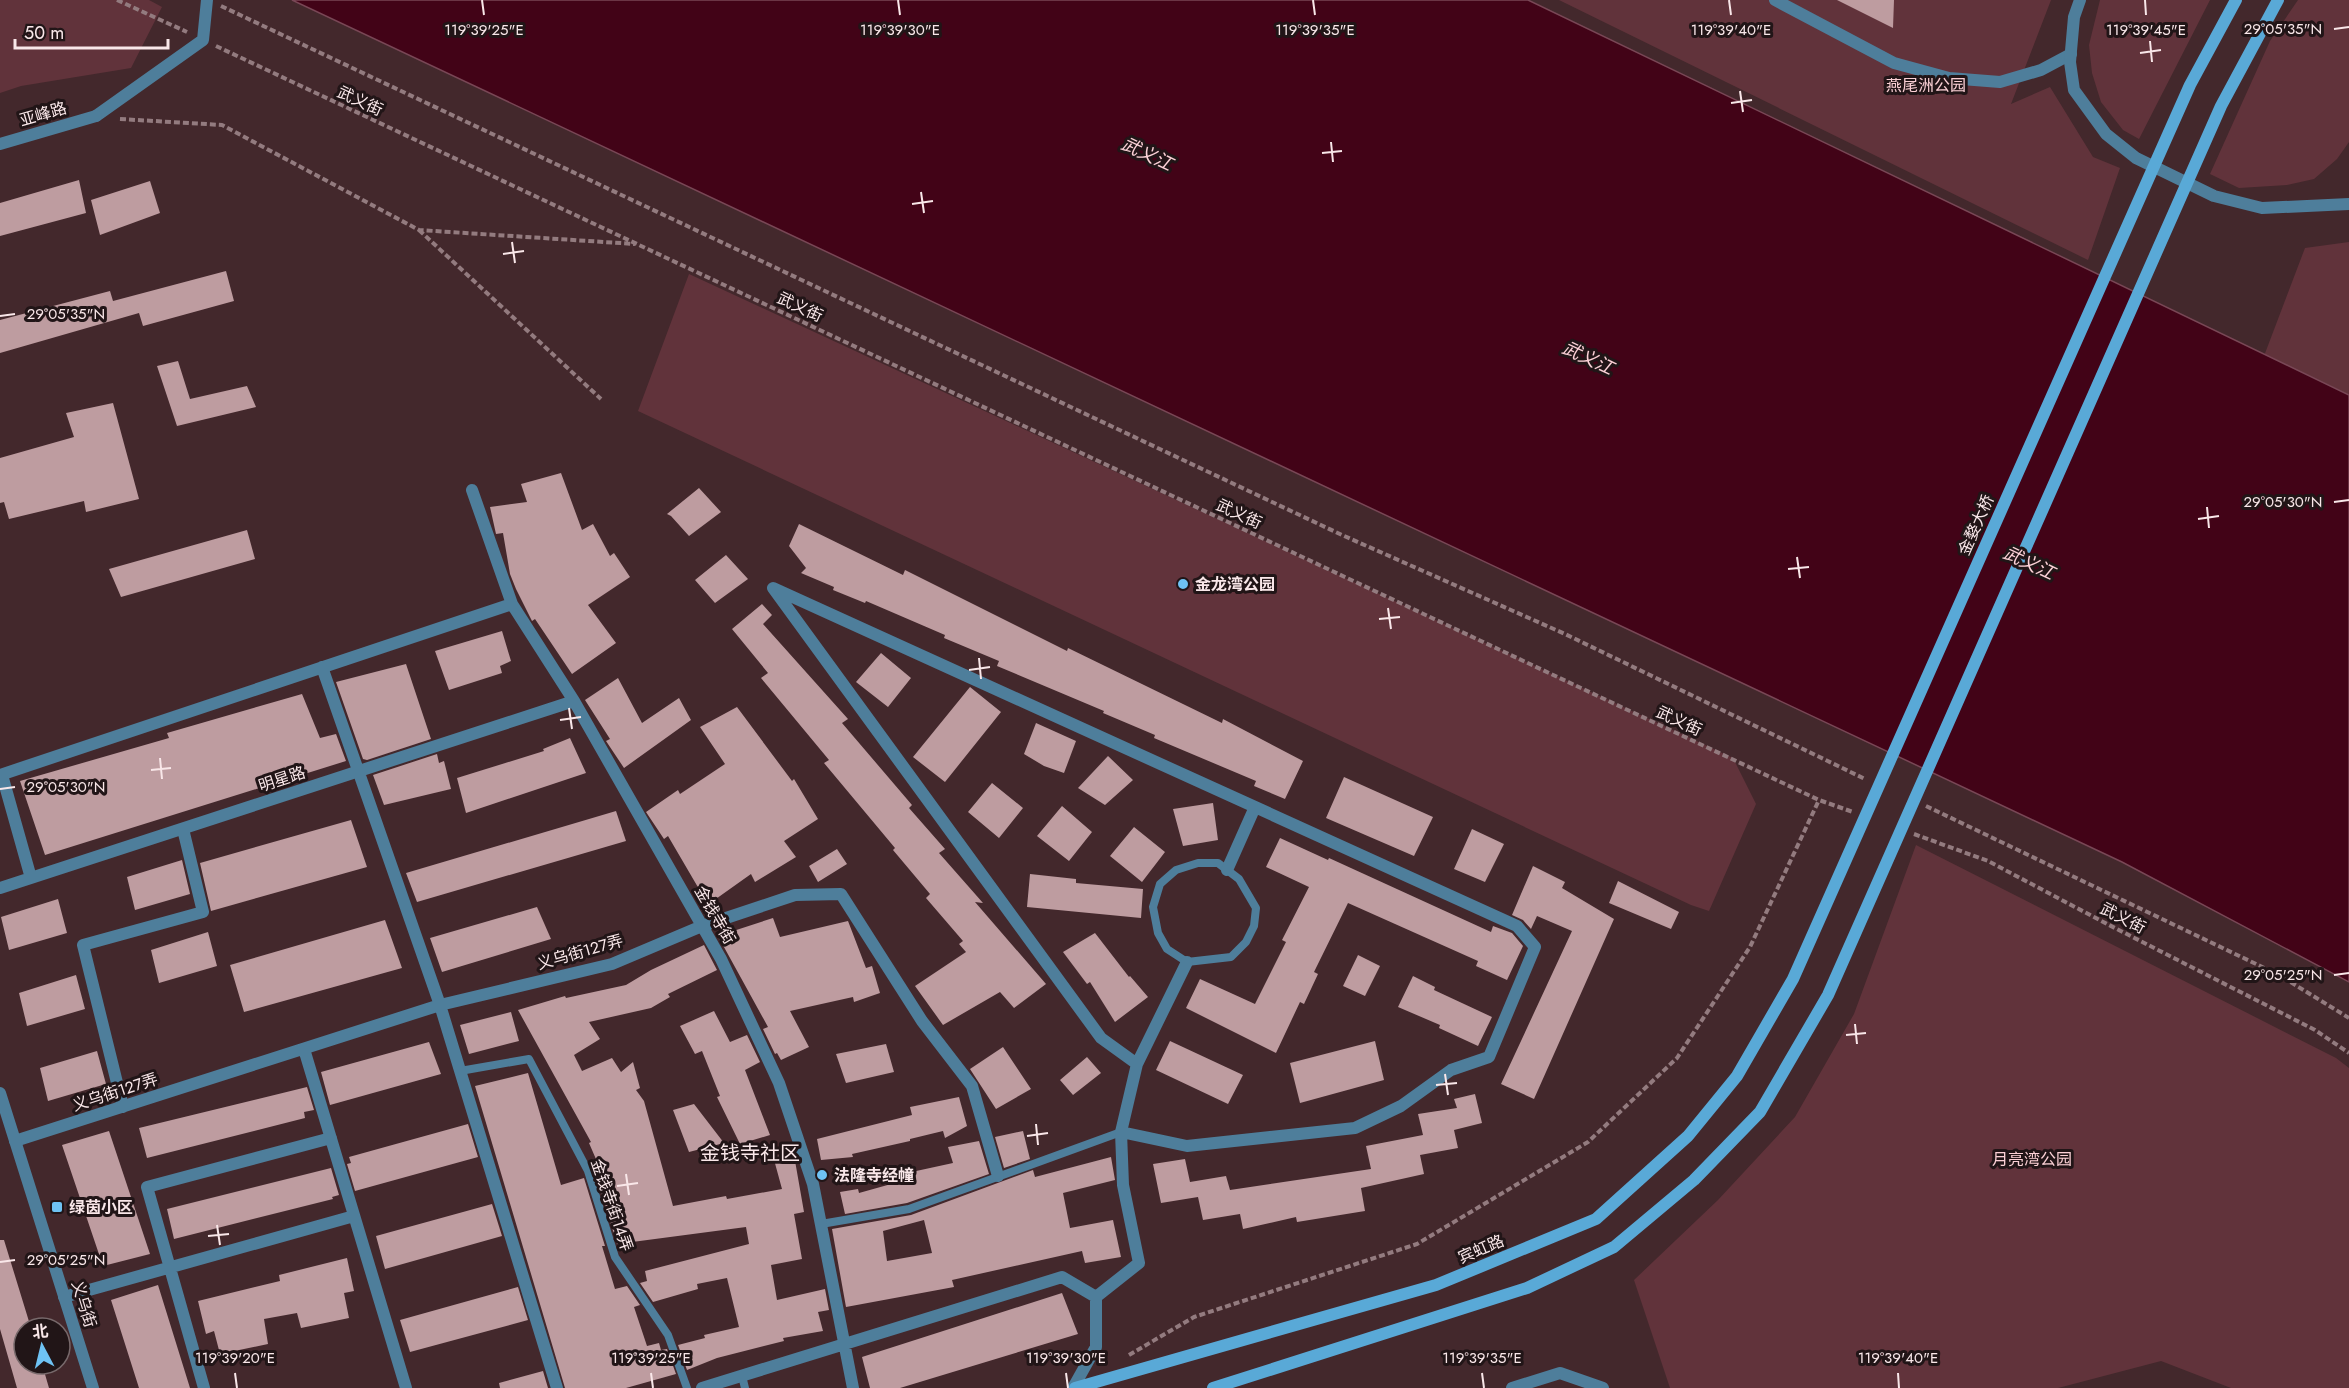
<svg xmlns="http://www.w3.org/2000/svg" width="2349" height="1388" font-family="Jost,'Noto Sans SC',sans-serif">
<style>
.green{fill:#61333b}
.water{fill:#420317;stroke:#794756;stroke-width:1.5}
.building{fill:#be9ca0;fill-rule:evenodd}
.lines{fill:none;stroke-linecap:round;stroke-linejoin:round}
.path{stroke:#937b7f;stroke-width:4;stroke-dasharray:6 3;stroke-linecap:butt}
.service{stroke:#4e7e9b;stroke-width:8}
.pedestrian{stroke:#4e7e9b;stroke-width:12}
.minor{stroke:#4e7e9b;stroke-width:12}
.tertiary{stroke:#4e7e9b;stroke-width:12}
.secondary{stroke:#59a9d7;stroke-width:12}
.ticks{fill:none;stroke:#f9e7e9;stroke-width:2}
.poi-dot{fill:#6ec2f3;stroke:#211517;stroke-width:2}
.labels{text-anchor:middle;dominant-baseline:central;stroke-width:6;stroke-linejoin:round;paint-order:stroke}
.park-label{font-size:16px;fill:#fbd0d5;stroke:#211517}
.street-label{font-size:16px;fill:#f9e7e9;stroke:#211517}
.poi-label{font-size:16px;font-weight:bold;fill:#f9e7e9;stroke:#211517;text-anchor:start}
.water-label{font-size:18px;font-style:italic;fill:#fdd2d8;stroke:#211517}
.quarter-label{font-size:20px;fill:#f9e7e9;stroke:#211517}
.ticks-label{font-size:15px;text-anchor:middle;fill:#f9e7e9;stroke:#211517;stroke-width:6;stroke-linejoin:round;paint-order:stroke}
</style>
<rect width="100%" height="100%" fill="#43282c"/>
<path class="green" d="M 0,0 L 149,0 L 162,7 L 131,68 L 21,86 L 0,93 Z
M 1559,0 L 2051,0 L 2011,104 L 2050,87 L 2093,157 L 2120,168 L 2088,260 Z
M 2100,0 L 2210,0 L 2139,139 L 2123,130 L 2101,102 L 2092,73 L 2089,45 Z
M 2298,0 L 2349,0 L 2349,142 L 2337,159 L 2314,179 L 2287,185 L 2239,188 L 2210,174 L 2270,41 Z
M 2349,242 L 2349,395 L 2264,356 L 2305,248 Z
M 689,274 L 1733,758 L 1756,804 L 1709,911 L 1691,905 L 638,411 Z
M 1916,845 L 2336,1058 L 2349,1068 L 2349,1388 L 2231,1388 L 2161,1361 L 2058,1388 L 1670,1388 L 1634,1280 L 1718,1200 L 1795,1117 L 1854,1014 Z"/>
<path class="water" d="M 292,0 L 1528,0 L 2349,395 L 2349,982 L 2122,862 Z"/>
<path class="building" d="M 1837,0 L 1894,0 L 1893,28 Z
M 79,180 L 86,213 L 0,236 L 0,203 Z
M 150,181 L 160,213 L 100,235 L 91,200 Z
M 226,271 L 234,301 L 143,326 L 139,313 L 0,353 L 0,320 L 110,291 L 113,301 Z
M 178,361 L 190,399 L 247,386 L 256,407 L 177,426 L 157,366 Z
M 113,403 L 139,499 L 86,512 L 84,501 L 9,519 L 4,502 L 0,503 L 0,458 L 74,437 L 66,413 Z
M 561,473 L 582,530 L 593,524 L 610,556 L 614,553 L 630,577 L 588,605 L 616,643 L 572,674 L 535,619 L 532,621 L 516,589 L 510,574 L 503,533 L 496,534 L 490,507 L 527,502 L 521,484 Z
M 699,488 L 721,512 L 689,536 L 671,516 L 667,514 Z
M 799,524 L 903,575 L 905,570 L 1067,651 L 1068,648 L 1222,723 L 1223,719 L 1303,761 L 1285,799 L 1254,786 L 1256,781 L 1154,738 L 1155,735 L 1103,713 L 1104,711 L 997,666 L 999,661 L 944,638 L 945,635 L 866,601 L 865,603 L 833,590 L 834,587 L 801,573 L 806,568 L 789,546 Z
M 247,530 L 255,559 L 121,597 L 109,569 Z
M 726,555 L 748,579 L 715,603 L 695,580 Z
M 762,604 L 772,615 L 763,624 L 848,719 L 842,723 L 912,805 L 909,808 L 945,849 L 939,853 L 983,903 L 975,902 L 1046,984 L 1014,1008 L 1000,992 L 943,1025 L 915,986 L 966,952 L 959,944 L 963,941 L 926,898 L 930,894 L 893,850 L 895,848 L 824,763 L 829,760 L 761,678 L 768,673 L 732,629 Z
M 502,631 L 511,661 L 500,666 L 502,673 L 449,690 L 435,651 Z
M 881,653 L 911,678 L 888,707 L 856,682 Z
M 406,664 L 431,739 L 367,760 L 363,759 L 336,682 Z
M 618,678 L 642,723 L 679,698 L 691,720 L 624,768 L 606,741 L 610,739 L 585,700 Z
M 970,687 L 1001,712 L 945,782 L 913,757 Z
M 302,694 L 320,738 L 336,734 L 346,761 L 45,855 L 20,781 L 169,738 L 167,733 Z
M 737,707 L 792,781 L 794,779 L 818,819 L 784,841 L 796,857 L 755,882 L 751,874 L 713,901 L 706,901 L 668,836 L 664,839 L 646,812 L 678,790 L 680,794 L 725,764 L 700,727 Z
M 1036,723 L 1076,741 L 1064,773 L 1044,766 L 1024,754 Z
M 570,738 L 586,773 L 466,813 L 457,778 L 544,751 L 543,749 Z
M 437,754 L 439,763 L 444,761 L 451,789 L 384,805 L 373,775 Z
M 1108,756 L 1133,780 L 1105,805 L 1078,788 Z
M 1344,777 L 1433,817 L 1414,856 L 1326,818 Z
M 992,783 L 1023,808 L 999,838 L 968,812 Z
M 1213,803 L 1218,840 L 1183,846 L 1173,809 Z
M 1062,806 L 1092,832 L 1069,861 L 1037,836 Z
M 616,811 L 626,841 L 417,902 L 406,873 Z
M 351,820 L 367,867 L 211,911 L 200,863 Z
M 1134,827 L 1165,852 L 1142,882 L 1110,856 Z
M 1472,829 L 1504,844 L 1485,882 L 1454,869 Z
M 1280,838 L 1328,860 L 1329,858 L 1491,932 L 1493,926 L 1512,933 L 1523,946 L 1507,980 L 1476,966 L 1478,961 L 1348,903 L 1314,972 L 1318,974 L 1304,1004 L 1300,1002 L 1276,1053 L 1186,1008 L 1200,979 L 1255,1004 L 1286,942 L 1282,940 L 1309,887 L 1266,867 Z
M 837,849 L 847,864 L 818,882 L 809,866 Z
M 182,860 L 190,894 L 135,910 L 127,877 Z
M 1533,866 L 1565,882 L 1562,888 L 1614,919 L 1534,1099 L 1501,1084 L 1572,931 L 1537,916 L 1531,929 L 1523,920 L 1512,915 Z
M 1030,874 L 1076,879 L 1076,883 L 1143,889 L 1141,918 L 1027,907 Z
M 1618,881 L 1679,912 L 1671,929 L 1609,903 Z
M 58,899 L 67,933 L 9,950 L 1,917 Z
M 537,907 L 551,939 L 442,972 L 430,938 Z
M 773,918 L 780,937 L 848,921 L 866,968 L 872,966 L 880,993 L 854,1002 L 853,997 L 790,1011 L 809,1047 L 781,1060 L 777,1053 L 775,1054 L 763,1029 L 768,1027 L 719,938 L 724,934 Z
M 385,920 L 402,968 L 244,1012 L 230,965 Z
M 208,932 L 217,966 L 159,983 L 151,950 Z
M 1095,933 L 1129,977 L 1130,976 L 1148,997 L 1115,1022 L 1090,982 L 1087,984 L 1063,952 Z
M 704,945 L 717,970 L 668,994 L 670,997 L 651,1008 L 589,1022 L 600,1039 L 574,1055 L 582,1071 L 612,1058 L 621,1072 L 633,1062 L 640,1088 L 636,1090 L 644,1101 L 673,1206 L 726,1196 L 727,1199 L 782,1189 L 773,1156 L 794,1155 L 804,1212 L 794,1214 L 802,1259 L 771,1265 L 777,1300 L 825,1289 L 829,1310 L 818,1312 L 823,1331 L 783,1338 L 784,1341 L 717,1358 L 687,1370 L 678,1345 L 705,1338 L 704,1335 L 739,1327 L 727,1278 L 697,1284 L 698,1289 L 653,1302 L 640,1283 L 647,1281 L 645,1271 L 749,1244 L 746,1227 L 617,1244 L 596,1175 L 602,1173 L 589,1143 L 591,1142 L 518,1010 L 565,996 L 566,998 L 626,985 L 651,970 Z
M 1358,955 L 1380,966 L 1365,996 L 1343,986 Z
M 76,975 L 85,1009 L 27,1026 L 19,993 Z
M 1413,976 L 1435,987 L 1434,990 L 1492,1017 L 1478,1046 L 1439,1028 L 1440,1025 L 1398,1007 Z
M 714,1011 L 730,1042 L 747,1035 L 760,1062 L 745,1070 L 770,1135 L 740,1144 L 717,1097 L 720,1096 L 702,1051 L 695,1054 L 680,1026 Z
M 511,1012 L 519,1041 L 469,1054 L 460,1025 Z
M 1170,1041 L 1243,1075 L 1228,1104 L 1156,1070 Z
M 1375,1041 L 1384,1080 L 1300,1103 L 1290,1063 Z
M 429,1042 L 441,1074 L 330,1105 L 321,1072 Z
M 886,1044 L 894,1072 L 846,1083 L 836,1054 Z
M 1003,1047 L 1031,1089 L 996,1109 L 970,1069 Z
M 97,1051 L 106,1084 L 48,1101 L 40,1068 Z
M 1087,1057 L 1101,1073 L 1073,1095 L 1060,1080 Z
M 528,1073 L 561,1185 L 584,1178 L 605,1246 L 602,1246 L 615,1289 L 627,1286 L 640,1305 L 634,1307 L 647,1346 L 659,1343 L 661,1350 L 667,1349 L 676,1374 L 626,1388 L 565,1388 L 475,1086 Z
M 307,1087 L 314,1110 L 304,1112 L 305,1118 L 147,1158 L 139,1128 Z
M 1475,1094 L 1482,1123 L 1454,1130 L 1458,1148 L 1420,1155 L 1424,1174 L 1361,1188 L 1365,1211 L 1297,1222 L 1296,1217 L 1243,1229 L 1240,1214 L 1203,1220 L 1198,1197 L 1161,1203 L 1153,1164 L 1185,1159 L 1190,1182 L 1226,1176 L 1230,1190 L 1371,1169 L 1366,1146 L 1423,1135 L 1418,1114 L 1457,1108 L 1454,1099 Z
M 959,1097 L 967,1126 L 945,1138 L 943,1131 L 910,1139 L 910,1141 L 852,1154 L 853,1157 L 821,1160 L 817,1139 L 912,1115 L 910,1107 Z
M 694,1104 L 724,1143 L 689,1152 L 673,1110 Z
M 468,1124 L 478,1157 L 355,1191 L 347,1164 L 351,1163 L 349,1157 Z
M 109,1131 L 150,1254 L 103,1266 L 62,1145 Z
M 1023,1131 L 1030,1159 L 1004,1168 L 995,1137 Z
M 979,1141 L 989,1174 L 907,1203 L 845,1214 L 840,1192 L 858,1189 L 859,1193 L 909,1179 L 907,1173 L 953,1163 L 948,1147 Z
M 1111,1157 L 1115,1180 L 1063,1193 L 1070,1228 L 1113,1220 L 1121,1257 L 1085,1263 L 1082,1251 L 952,1280 L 954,1287 L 846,1307 L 832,1229 L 911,1215 L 1033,1170 L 1035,1177 ZM 924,1220 L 932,1253 L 887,1261 L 883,1231 Z
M 331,1168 L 339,1195 L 332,1197 L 333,1199 L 174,1239 L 167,1209 Z
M 492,1204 L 502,1236 L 385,1269 L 376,1236 Z
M 0,1240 L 4,1240 L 31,1328 L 24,1328 L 24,1364 L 42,1364 L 49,1388 L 17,1388 L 0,1329 Z
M 347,1258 L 354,1291 L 344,1293 L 349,1318 L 301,1328 L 297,1313 L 264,1319 L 268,1344 L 220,1354 L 214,1331 L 206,1334 L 198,1301 L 280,1281 L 279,1275 Z
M 158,1285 L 190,1388 L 139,1388 L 111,1300 Z
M 518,1287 L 528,1320 L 410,1352 L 400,1320 Z
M 1062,1293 L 1078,1334 L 900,1388 L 870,1388 L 862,1357 Z
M 543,1371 L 548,1388 L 500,1388 L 499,1383 Z"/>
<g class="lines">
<path class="path" d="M 117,0 L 187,32
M 221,6 L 1342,535 L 1565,634 L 1865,779
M 216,46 L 1819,800 L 1853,812
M 120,119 L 222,125 L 419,230 L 635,244
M 419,230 L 601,399
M 1926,806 L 2279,975 L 2349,1018
M 1914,834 L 1988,861 L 2109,925 L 2315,1030 L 2349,1053
M 1129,1355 L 1194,1317 L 1417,1244 L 1588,1142 L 1677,1058 L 1750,947 L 1819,800"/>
<path class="service" d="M 1198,863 L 1218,863 L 1239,879 L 1256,908 L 1254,926 L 1246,942 L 1231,957 L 1187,962 L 1167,949 L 1158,933 L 1153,907 L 1160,884 L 1176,870 Z
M 460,1071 L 529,1059 L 588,1171 L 615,1257 L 668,1335 L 687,1388
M 821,1224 L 909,1209 L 1121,1132
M 742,1376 L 745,1388"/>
<path class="pedestrian" d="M 96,116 L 203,40 L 207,0"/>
<path class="minor" d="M 1775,0 L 1894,63 L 1949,78 L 2000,82 L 2041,70 L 2071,54
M 0,144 L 96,116
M 472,490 L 512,604 L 574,701 L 721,959 L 779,1083 L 813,1184 L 853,1388
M 322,667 L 440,1005 L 557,1388
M 0,775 L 512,604
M 2,775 L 31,878
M 1227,870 L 1255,807
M 0,888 L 574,701
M 304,1049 L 406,1388
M 123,1107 L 83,945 L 203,912 L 183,829
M 1121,1132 L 1187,1146 L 1355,1128 L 1401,1106 L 1451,1070 L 1489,1057 L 1535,947 L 1517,926 L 773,588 L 1101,1038 L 1137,1064
M 15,1141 L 440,1005 L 612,964 L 702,926 L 795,895 L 841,894 L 922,1021 L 972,1086 L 998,1176
M 64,1297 L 354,1216
M 204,1388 L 147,1187 L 331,1138
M 702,1388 L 1062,1277 L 1096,1297
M 1073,1388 L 1096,1347 L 1096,1297 L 1139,1263 L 1123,1185 L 1121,1132 L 1137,1064 L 1187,962"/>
<path class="tertiary" d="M 2080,0 L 2074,17 L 2070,62 L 2074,90 L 2106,134 L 2136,158 L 2214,196 L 2262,208 L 2349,204
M 0,1093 L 93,1388
M 1512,1388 L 1560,1373 L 1603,1388"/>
<path class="secondary" d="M 1075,1388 L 1436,1285 L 1596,1219 L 1688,1136 L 1737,1076 L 1793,979 L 2190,85 L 2236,0
M 1213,1388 L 1527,1288 L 1614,1247 L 1694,1180 L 1760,1112 L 1828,995 L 2221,106 L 2278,0"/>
</g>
<path class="ticks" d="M 482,0 L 484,15M 898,0 L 900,15M 1313,0 L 1315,15M 1729,0 L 1731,15M 2145,0 L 2146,15M 2334,29 L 2349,27M 2150,41 L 2152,62M 2140,53 L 2161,50M 1740,91 L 1743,112M 1731,103 L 1752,100M 1331,142 L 1333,162M 1322,153 L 1342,151M 921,192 L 924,213M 912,204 L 933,201M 512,242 L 515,263M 503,254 L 524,251M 0,316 L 15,314M 2334,502 L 2349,500M 2207,507 L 2209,528M 2198,519 L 2219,516M 1797,557 L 1800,578M 1788,569 L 1809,567M 1388,608 L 1391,629M 1379,619 L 1400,617M 979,658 L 981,679M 969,670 L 990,667M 569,708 L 572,729M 560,720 L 581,717M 160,758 L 162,779M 151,770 L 171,768M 0,789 L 15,787M 2334,975 L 2349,973M 1855,1024 L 1857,1044M 1846,1035 L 1866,1033M 1445,1074 L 1448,1095M 1436,1085 L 1457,1083M 1036,1124 L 1038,1145M 1027,1136 L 1048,1133M 626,1174 L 629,1195M 617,1186 L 638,1183M 217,1225 L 220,1245M 208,1236 L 229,1234M 0,1262 L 15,1260M 235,1373 L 237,1388M 651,1373 L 653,1388M 1066,1373 L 1068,1388M 1482,1373 L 1484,1388M 1898,1373 L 1899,1388"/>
<g class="poi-dot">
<circle cx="1183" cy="584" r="6"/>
<circle cx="822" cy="1175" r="6"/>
<rect x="51" y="1201" width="12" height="12" rx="3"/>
</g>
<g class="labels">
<g class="park-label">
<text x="1926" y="85">燕尾洲公园</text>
<text x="2032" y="1159">月亮湾公园</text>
</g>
<g class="street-label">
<text transform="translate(360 101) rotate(25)">武义街</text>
<text transform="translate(43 114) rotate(-16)">亚峰路</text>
<text transform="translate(800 307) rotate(25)">武义街</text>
<text transform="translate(1239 514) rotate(25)">武义街</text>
<text transform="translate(1976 525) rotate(-66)">金婺大桥</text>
<text transform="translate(1679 721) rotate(25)">武义街</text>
<text transform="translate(282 779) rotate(-18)">明星路</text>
<text transform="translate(715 915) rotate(60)">金钱寺街</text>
<text transform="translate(2123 918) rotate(27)">武义街</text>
<text transform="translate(580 952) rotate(-16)">义乌街127弄</text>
<text transform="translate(115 1092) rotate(-18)">义乌街127弄</text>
<text transform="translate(612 1205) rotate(71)">金钱寺街14弄</text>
<text transform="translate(1481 1249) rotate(-23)">宾虹路</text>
<text transform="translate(84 1304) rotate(73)">义乌街</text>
</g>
<g class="poi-label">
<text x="1195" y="584">金龙湾公园</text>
<text x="834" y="1175">法隆寺经幢</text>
<text x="69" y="1207">绿茵小区</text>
</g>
<g class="water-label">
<text transform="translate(1147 154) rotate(25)">武义江</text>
<text transform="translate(1588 358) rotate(25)">武义江</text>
<text transform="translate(2029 563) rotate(25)">武义江</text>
</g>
<g class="quarter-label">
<text x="750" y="1153">金钱寺社区</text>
</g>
</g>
<g class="ticks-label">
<text x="2283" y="34">29°05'35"N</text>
<text x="484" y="35">119°39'25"E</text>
<text x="900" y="35">119°39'30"E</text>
<text x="1315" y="35">119°39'35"E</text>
<text x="1731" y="35">119°39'40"E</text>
<text x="2146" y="35">119°39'45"E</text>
<text x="66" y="319">29°05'35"N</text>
<text x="2283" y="507">29°05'30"N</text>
<text x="66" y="792">29°05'30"N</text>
<text x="2283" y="980">29°05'25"N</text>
<text x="66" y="1265">29°05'25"N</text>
<text x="235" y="1363">119°39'20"E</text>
<text x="651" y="1363">119°39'25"E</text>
<text x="1066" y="1363">119°39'30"E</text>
<text x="1482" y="1363">119°39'35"E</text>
<text x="1898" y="1363">119°39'40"E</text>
</g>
<g transform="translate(42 1346) rotate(353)"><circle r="28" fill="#211517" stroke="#77696b" stroke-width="1.5"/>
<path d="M0-4.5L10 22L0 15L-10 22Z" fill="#6ec2f3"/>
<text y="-9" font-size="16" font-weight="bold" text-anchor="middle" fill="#f9e7e9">北</text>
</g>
<path d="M15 39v9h153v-9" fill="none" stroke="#f9e7e9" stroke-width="3"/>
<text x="24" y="39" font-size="18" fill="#f9e7e9" stroke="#211517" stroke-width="4.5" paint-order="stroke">50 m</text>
</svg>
